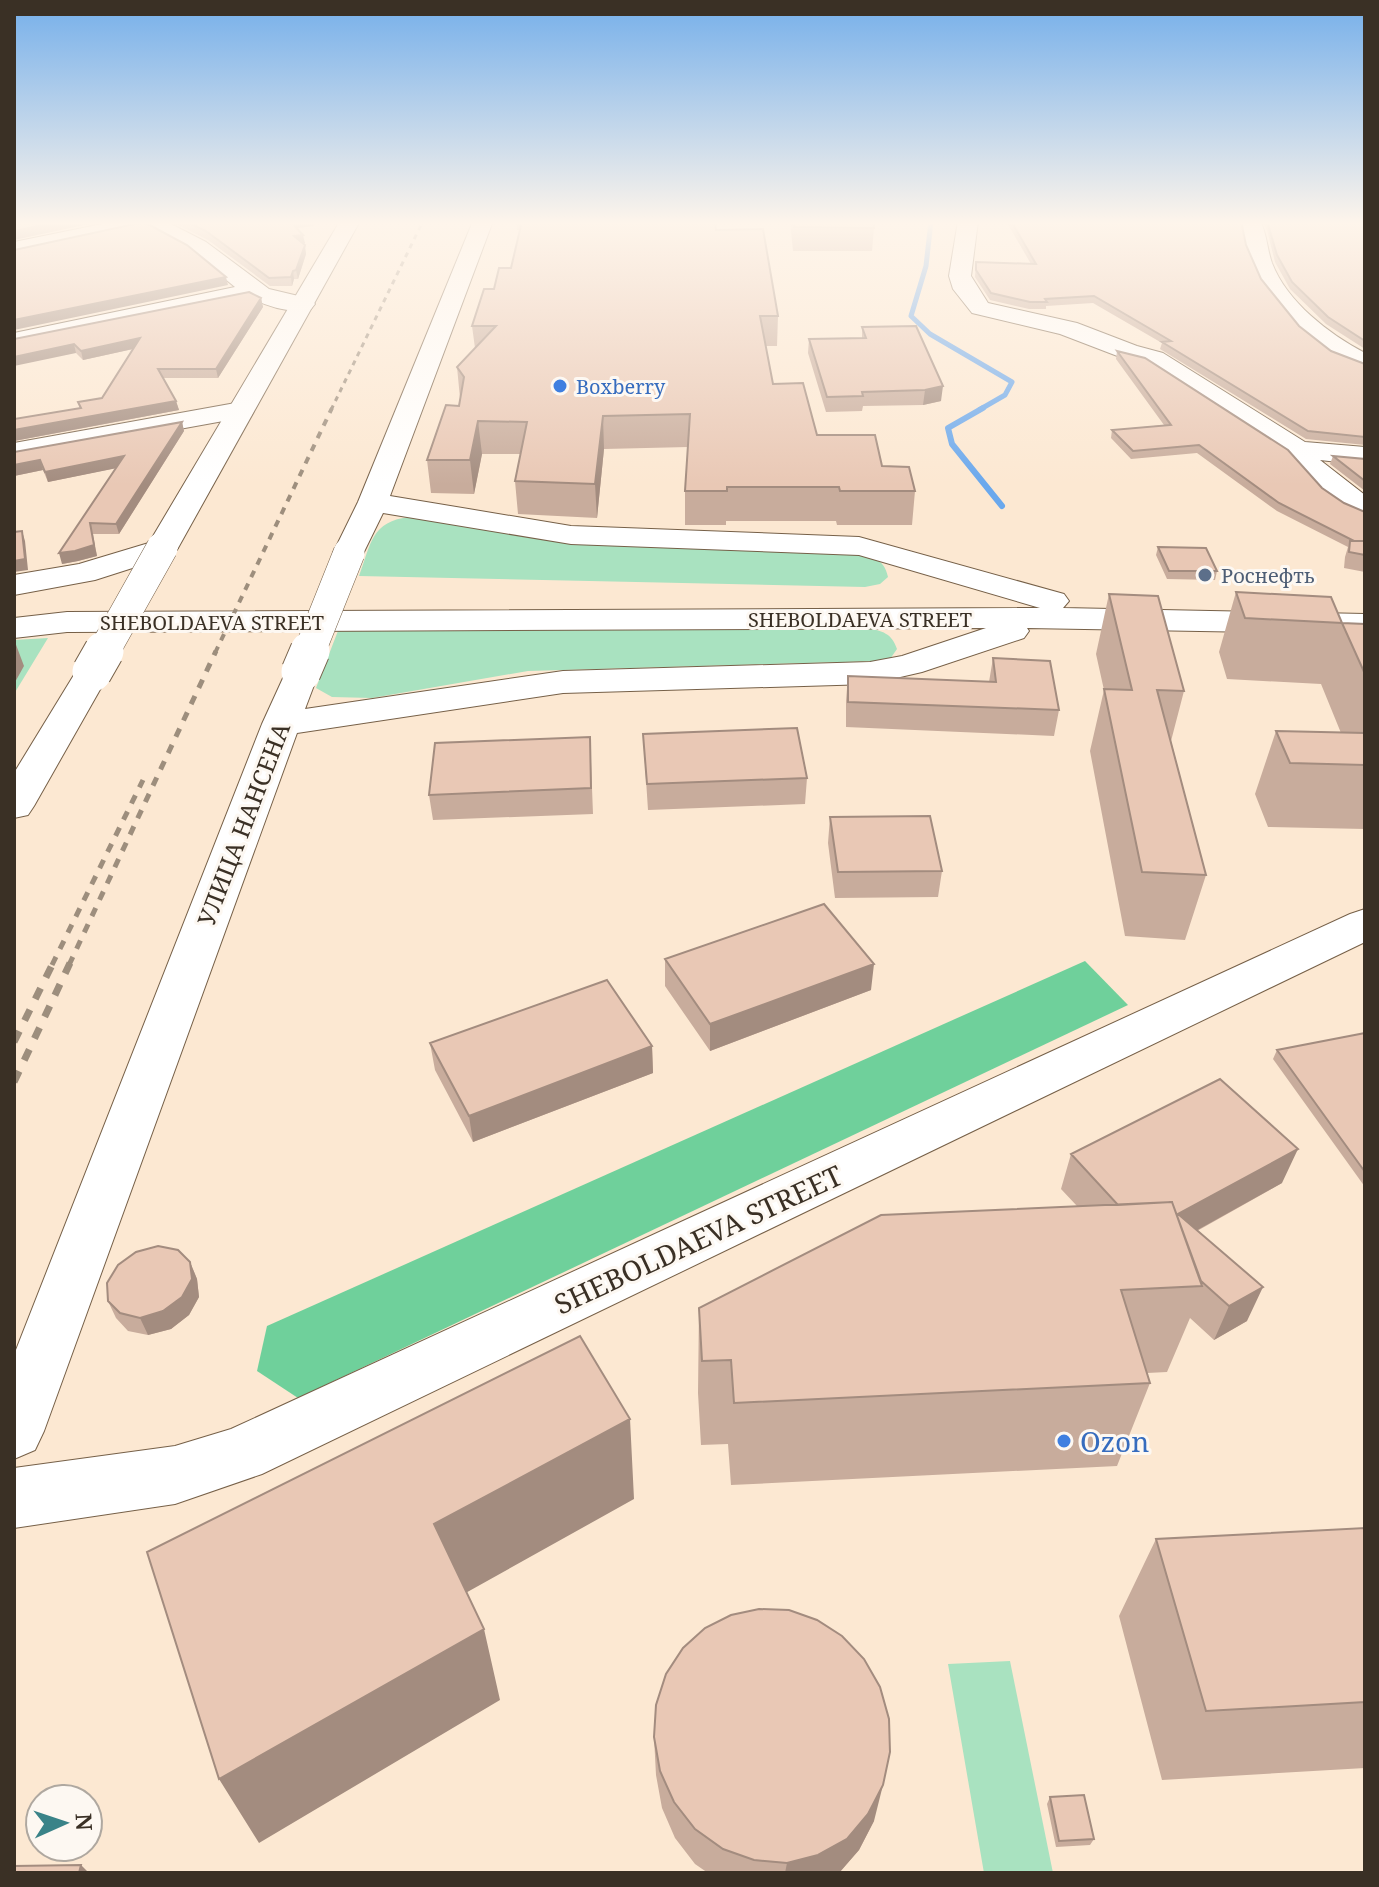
<svg xmlns="http://www.w3.org/2000/svg" width="1379" height="1887" font-family="'Noto Serif',serif">
<style>
.green{fill:#a9e2c0}
.forest{fill:#6fd09b}
.lines{fill:none;stroke-linecap:round;stroke-linejoin:round}
.stream-far1{stroke:#6aa8ed;stroke-width:5}
.stream{stroke:#6aa8ed;stroke-width:6}
.minor-casing{stroke:#766048;stroke-width:2}
.major-casing{stroke:#766048;stroke-width:2}
.minor{fill:#fff;fill-rule:evenodd}
.major{fill:#fff;fill-rule:evenodd}
.rail-far3{stroke:#9d8e7d;stroke-width:3;stroke-dasharray:5 5;stroke-linecap:butt}
.rail-far2{stroke:#9d8e7d;stroke-width:4;stroke-dasharray:7 7;stroke-linecap:butt}
.rail-far1{stroke:#9d8e7d;stroke-width:5;stroke-dasharray:9 9;stroke-linecap:butt}
.rail{stroke:#9d8e7d;stroke-width:7;stroke-dasharray:12 12;stroke-linecap:butt}
.major-bridge-far1-casing{stroke:#766048;stroke-width:32;stroke-linecap:butt}
.major-bridge-casing{stroke:#766048;stroke-width:41;stroke-linecap:butt}
.major-bridge-far1{stroke:#fff;stroke-width:31}
.major-bridge{stroke:#fff;stroke-width:39}
.wall{fill:#c8ac9c}
.shaded-wall{fill:#a38c7f}
.building{fill:#e9c8b5;stroke:#a38c7f;stroke-width:2}
.shop-dot{fill:#3f7fe0;stroke:#fdf8f2;stroke-width:3}
.service-dot{fill:#5c6f8a;stroke:#fdf8f2;stroke-width:3}
.labels{text-anchor:middle;dominant-baseline:central;stroke-width:6;stroke-linejoin:round;paint-order:stroke}
.far-shop-label{font-size:20px;fill:#366cbe;stroke:#fdf8f2;text-anchor:start}
.far-service-label{font-size:20px;fill:#4e5e75;stroke:#fdf8f2;text-anchor:start}
.far-street-label{font-size:20px;fill:#3a3025;stroke:#fdf8f2}
.street-label{font-size:24px;fill:#3a3025;stroke:#fdf8f2}
.near-street-label{font-size:28px;fill:#3a3025;stroke:#fdf8f2}
.near-shop-label{font-size:28px;fill:#366cbe;stroke:#fdf8f2;text-anchor:start}
</style>
<rect width="100%" height="100%" fill="#fce8d2"/>
<path class="green" d="M 410,517 L 446,520 L 555,541 L 853,553 C 871,557 884,557 888,577 L 880,584 L 865,587 L 359,576 C 371,544 371,521 410,517 Z
M 341,623 L 867,628 C 882,631 892,633 897,649 L 890,659 L 880,661 L 528,671 L 372,698 L 332,697 L 316,688 Z
M 48,638 L 14,694 L 14,640 Z
M 1010,1661 L 1053,1873 L 984,1873 L 948,1664 Z"/>
<path class="forest" d="M 1085,961 L 1128,1005 L 298,1398 L 257,1371 L 267,1326 Z"/>
<g class="lines">
<path class="stream-far1" d="M 931,221 L 926,266 L 911,316 L 930,334 L 1012,382 L 1005,395 L 979,410"/>
<path class="stream" d="M 983,408 L 948,428 L 952,444 L 1002,506"/>
<g class="minor-casing">
<path id="minor" d="M 117,221 L 165,221 L 206,242 L 269,289 L 311,299 L 315,304 L 311,309 C 292,314 269,307 251,298 L 14,347 L 14,333 L 235,287 L 191,251 L 146,227 L 14,256 L 14,242 Z
M 958,221 L 978,221 L 971,276 L 988,303 L 1077,323 L 1137,346 L 1163,353 L 1305,442 L 1365,447 L 1365,465 L 1320,460 L 1365,495 L 1365,518 C 1336,511 1304,480 1288,456 L 1145,363 L 1120,357 L 1060,334 L 972,313 L 953,289 L 949,276 Z
M 1240,221 L 1260,221 C 1267,234 1267,249 1272,263 C 1287,302 1329,334 1365,353 L 1365,371 C 1318,359 1274,310 1253,268 C 1245,254 1246,236 1240,221 Z
M 241,402 L 251,404 L 254,410 L 251,416 L 14,459 L 14,443 Z
M 162,539 L 173,541 L 178,548 L 173,555 L 95,580 L 14,595 L 14,575 L 79,564 Z
M 1365,909 L 1365,942 L 262,1474 L 175,1504 L 14,1528 L 14,1468 L 175,1446 L 231,1429 L 1350,914 Z"/>
</g>
<g class="major-casing">
<path id="major" d="M 340,221 L 360,221 L 178,548 L 173,555 L 162,557 L 151,555 L 146,548 Z
M 473,221 L 493,221 L 390,496 L 571,526 L 859,537 L 1064,594 L 1069,601 L 1063,608 L 1365,614 L 1365,634 L 1027,628 L 1029,631 L 1024,638 L 922,672 L 870,684 L 563,693 L 297,733 L 44,1431 L 35,1450 L 14,1459 L 14,1355 L 262,724 L 289,665 L 301,661 L 313,665 L 319,672 L 305,709 L 563,671 L 870,662 L 902,656 L 986,628 L 67,632 L 14,638 L 14,618 L 67,612 L 1040,608 L 859,555 L 571,544 L 383,513 L 360,560 L 349,562 L 338,560 L 333,553 L 358,502 Z
M 92,661 L 104,665 L 110,672 L 34,806 L 28,815 L 14,818 L 14,773 L 80,665 Z"/>
</g>
<use href="#minor" class="minor"/>
<use href="#major" class="major"/>
<path class="rail-far3" d="M 331,410 L 423,221"/>
<path class="rail-far2" d="M 215,653 L 332,408"/>
<path class="rail-far1" d="M 52,965 L 143,780
M 69,965 L 216,651"/>
<path class="rail" d="M 14,1042 L 53,963
M 14,1082 L 70,963"/>
<g class="major-bridge-far1-casing">
<path id="major-bridge-far1" d="M 103,653 L 162,548
M 309,653 L 349,553"/>
</g>
<g class="major-bridge-casing">
<path id="major-bridge" d="M 92,672 L 104,651
M 301,672 L 310,651"/>
</g>
<use href="#major-bridge-far1" class="major-bridge-far1"/>
<use href="#major-bridge" class="major-bridge"/>
</g>
<path class="wall" d="M 170,221 L 316,221 L 313,226 L 297,228 L 305,243 L 303,244 L 306,254 L 298,279 L 294,279 L 292,286 L 270,286 L 208,240 Z
M 517,221 L 715,221 L 716,230 L 778,316 L 777,346 L 765,346 L 773,384 L 817,435 L 882,466 L 915,491 L 912,525 L 837,525 L 836,521 L 726,521 L 726,525 L 685,525 L 685,491 L 688,447 L 604,449 L 597,518 L 518,514 L 515,481 L 521,454 L 482,454 L 474,494 L 431,493 L 427,460 L 459,406 L 460,398 L 457,367 L 475,348 L 472,326 L 494,289 L 511,268 L 520,230 L 517,230 Z
M 790,221 L 873,221 L 874,228 L 872,251 L 793,251 Z
M 1006,221 L 1241,221 L 1246,245 L 1261,279 L 1299,326 L 1331,351 L 1365,364 L 1365,445 L 1306,439 L 1160,349 L 1162,343 L 1093,303 L 1046,306 L 1046,309 L 1029,309 L 990,300 L 975,277 L 976,262 L 1031,264 Z
M 1262,221 L 1365,221 L 1365,349 L 1326,324 L 1290,289 L 1275,262 L 1267,230 Z
M 261,298 L 263,307 L 218,378 L 163,378 L 176,401 L 179,410 L 14,441 L 14,419 L 80,408 L 78,402 L 102,398 L 133,349 L 83,360 L 76,353 L 14,339 Z
M 862,327 L 941,401 L 923,405 L 863,406 L 862,411 L 826,412 L 808,353 L 809,339 L 862,338 Z
M 1117,351 L 1344,503 L 1365,512 L 1365,572 L 1344,568 L 1345,557 L 1348,547 L 1277,511 L 1197,453 L 1131,459 L 1111,438 L 1112,430 L 1164,425 L 1116,359 Z
M 182,422 L 184,431 L 119,534 L 93,534 L 97,556 L 78,561 L 62,564 L 116,468 L 48,482 L 43,470 L 14,476 L 14,452 Z
M 1333,456 L 1365,459 L 1365,491 L 1330,464 Z
M 1158,547 L 1217,571 L 1215,580 L 1167,579 L 1156,555 Z
M 1236,592 L 1342,623 L 1365,624 L 1365,829 L 1268,827 L 1255,794 L 1276,731 L 1341,733 L 1321,684 L 1227,679 L 1219,652 Z
M 1109,594 L 1184,691 L 1171,741 L 1206,875 L 1185,940 L 1125,936 L 1090,751 L 1104,690 L 1096,654 Z
M 993,658 L 1059,710 L 1054,736 L 846,727 L 846,701 L 848,676 L 989,682 Z
M 643,734 L 807,778 L 805,804 L 648,810 Z
M 591,762 L 593,814 L 433,820 L 429,795 Z
M 830,817 L 942,871 L 938,897 L 835,898 L 828,843 Z
M 665,959 L 871,990 L 710,1051 L 665,986 Z
M 1365,1033 L 1365,1187 L 1273,1059 L 1277,1050 Z
M 430,1043 L 652,1046 L 653,1073 L 473,1142 L 435,1070 Z
M 1071,1154 L 1282,1183 L 1197,1231 L 1247,1321 L 1214,1340 L 1190,1318 L 1167,1372 L 1147,1373 L 1150,1383 L 1117,1466 L 731,1485 L 728,1444 L 701,1445 L 698,1393 L 699,1308 L 1077,1206 L 1061,1189 Z
M 190,1262 L 197,1279 L 199,1297 L 189,1315 L 171,1329 L 148,1335 L 128,1331 L 116,1318 L 108,1301 Z
M 1365,1528 L 1365,1768 L 1162,1780 L 1119,1616 L 1156,1539 Z
M 654,1737 L 874,1821 L 859,1850 L 839,1873 L 708,1873 L 695,1864 L 675,1838 L 662,1808 L 656,1775 Z
M 1050,1797 L 1094,1839 L 1090,1845 L 1056,1847 L 1047,1804 Z"/>
<path class="shaded-wall" d="M 62,221 L 103,221 L 14,240 L 14,231 Z
M 290,221 L 316,221 L 313,226 L 291,229 Z
M 303,235 L 305,243 L 295,245 L 294,236 Z
M 305,245 L 306,254 L 298,279 L 296,270 Z
M 293,271 L 294,279 L 292,286 L 291,277 Z
M 226,277 L 228,285 L 14,330 L 14,320 Z
M 261,298 L 263,307 L 218,378 L 216,369 Z
M 140,338 L 142,347 L 83,360 L 81,351 Z
M 74,344 L 76,353 L 14,366 L 14,357 Z
M 943,386 L 941,401 L 923,405 L 925,390 Z
M 176,401 L 179,410 L 14,441 L 14,430 Z
M 603,416 L 604,449 L 597,518 L 595,484 Z
M 478,421 L 482,454 L 474,494 L 470,460 Z
M 182,422 L 184,431 L 119,534 L 116,524 Z
M 124,456 L 127,466 L 48,482 L 45,472 Z
M 40,460 L 43,470 L 14,476 L 14,465 Z
M 90,523 L 97,556 L 78,561 L 62,564 L 59,553 Z
M 22,531 L 25,541 L 28,570 L 14,572 L 14,561 Z
M 15,642 L 24,666 L 14,684 L 14,645 Z
M 874,964 L 871,990 L 710,1051 L 710,1024 Z
M 652,1046 L 653,1073 L 473,1142 L 469,1116 Z
M 1298,1149 L 1282,1183 L 1165,1248 L 1178,1214 Z
M 190,1262 L 197,1279 L 199,1297 L 189,1315 L 171,1329 L 148,1335 L 140,1318 Z
M 1263,1287 L 1247,1321 L 1214,1340 L 1229,1306 Z
M 630,1419 L 634,1499 L 453,1600 L 434,1524 Z
M 484,1629 L 500,1700 L 259,1843 L 219,1779 Z
M 883,1785 L 874,1821 L 859,1850 L 839,1873 L 785,1873 L 787,1863 Z
M 81,1865 L 89,1873 L 79,1873 Z"/>
<path class="building" d="M 14,221 L 62,221 L 14,231 Z
M 185,221 L 290,221 L 303,235 L 294,236 L 305,245 L 296,270 L 293,271 L 291,277 L 269,278 L 206,231 Z
M 522,221 L 715,221 L 716,230 L 763,229 L 778,316 L 760,316 L 773,384 L 803,383 L 817,435 L 875,435 L 882,466 L 909,467 L 915,491 L 840,491 L 839,487 L 727,487 L 727,491 L 685,491 L 690,414 L 603,416 L 595,484 L 515,481 L 527,422 L 478,421 L 470,460 L 427,460 L 446,405 L 459,406 L 464,377 L 457,367 L 496,326 L 472,326 L 484,289 L 494,289 L 499,268 L 511,268 Z
M 793,221 L 873,221 L 874,228 L 794,227 Z
M 1011,221 L 1241,221 L 1246,245 L 1261,279 L 1299,326 L 1331,351 L 1365,364 L 1365,437 L 1308,431 L 1162,342 L 1171,341 L 1094,296 L 1045,299 L 1047,302 L 1030,302 L 991,293 L 976,270 L 976,262 L 1036,264 Z
M 1267,221 L 1365,221 L 1365,341 L 1328,317 L 1292,282 L 1277,255 Z
M 144,222 L 187,245 L 226,277 L 14,320 L 14,250 Z
M 249,292 L 261,298 L 216,369 L 158,369 L 176,401 L 14,430 L 14,419 L 81,408 L 78,402 L 102,398 L 140,338 L 81,351 L 74,344 L 14,357 L 14,339 Z
M 916,326 L 943,386 L 925,390 L 862,392 L 863,396 L 827,397 L 809,339 L 866,338 L 862,327 Z
M 1117,351 L 1145,358 L 1288,450 L 1322,488 L 1344,503 L 1365,512 L 1365,541 L 1354,541 L 1279,503 L 1199,445 L 1133,451 L 1112,430 L 1171,425 Z
M 182,422 L 116,524 L 90,523 L 94,545 L 75,551 L 59,553 L 124,456 L 45,472 L 40,460 L 14,465 L 14,452 Z
M 1333,456 L 1365,459 L 1365,481 Z
M 22,531 L 25,559 L 14,561 L 14,532 Z
M 1350,541 L 1365,541 L 1365,555 L 1349,552 Z
M 1158,547 L 1206,548 L 1217,571 L 1169,571 Z
M 1236,592 L 1331,597 L 1342,623 L 1365,624 L 1365,674 L 1342,623 L 1245,618 Z
M 1109,594 L 1158,596 L 1184,691 L 1157,690 L 1206,875 L 1142,872 L 1104,689 L 1132,690 Z
M 993,658 L 1050,661 L 1059,710 L 848,702 L 848,676 L 996,682 Z
M 797,728 L 807,778 L 647,784 L 643,734 Z
M 1276,731 L 1365,733 L 1365,765 L 1290,763 Z
M 590,737 L 591,788 L 429,795 L 435,743 Z
M 930,816 L 942,871 L 838,872 L 830,817 Z
M 824,904 L 874,964 L 710,1024 L 665,959 Z
M 607,980 L 652,1046 L 469,1116 L 430,1043 Z
M 1365,1033 L 1365,1172 L 1277,1050 Z
M 1220,1079 L 1298,1149 L 1178,1214 L 1263,1287 L 1229,1306 L 1201,1281 L 1172,1202 L 1118,1205 L 1071,1154 Z
M 1172,1202 L 1202,1286 L 1121,1290 L 1150,1383 L 734,1403 L 731,1360 L 702,1361 L 699,1308 L 881,1215 Z
M 158,1246 L 178,1250 L 190,1262 L 192,1279 L 182,1297 L 163,1311 L 140,1318 L 120,1313 L 108,1301 L 107,1283 L 118,1265 L 136,1252 Z
M 580,1336 L 630,1419 L 434,1524 L 484,1629 L 219,1779 L 147,1552 Z
M 1365,1528 L 1365,1702 L 1206,1711 L 1156,1539 Z
M 759,1609 L 789,1610 L 817,1620 L 842,1636 L 864,1659 L 880,1687 L 889,1719 L 890,1752 L 883,1785 L 868,1814 L 847,1839 L 818,1855 L 787,1863 L 754,1860 L 723,1849 L 695,1829 L 674,1802 L 660,1771 L 654,1737 L 656,1705 L 666,1674 L 683,1648 L 705,1628 L 731,1615 Z
M 1084,1795 L 1094,1839 L 1059,1841 L 1050,1797 Z
M 81,1865 L 79,1873 L 14,1873 L 14,1866 Z"/>
<linearGradient id="sky" x2="0" y2="1"><stop stop-color="#75afea"/><stop offset="0.46" stop-color="#fef5eb"/><stop offset="1" stop-color="#fef5eb" stop-opacity="0"/></linearGradient>
<rect width="1379" height="485" fill="url(#sky)"/>
<g class="shop-dot">
<circle cx="560" cy="386" r="8"/>
<circle cx="1064" cy="1441" r="8"/>
</g>
<circle class="service-dot" cx="1205" cy="575" r="8"/>
<g class="labels">
<g class="far-shop-label">
<text x="576" y="386">Boxberry</text>
</g>
<g class="far-service-label">
<text x="1221" y="575">Роснефть</text>
</g>
<g class="far-street-label">
<text x="860" y="619">SHEBOLDAEVA STREET</text>
<text x="212" y="622">SHEBOLDAEVA STREET</text>
</g>
<g class="street-label">
<text transform="translate(243 824) rotate(-69)">УЛИЦА НАНСЕНА</text>
</g>
<g class="near-street-label">
<text transform="translate(698 1239) rotate(-25)">SHEBOLDAEVA STREET</text>
</g>
<g class="near-shop-label">
<text x="1080" y="1441">Ozon</text>
</g>
</g>
<rect width="1379" height="1887" fill="none" stroke="#3a3025" stroke-width="32"/>
<g transform="translate(64 1823) rotate(87)"><circle r="38" fill="#fdf8f2" stroke="#afa8a0" stroke-width="2"/>
<path d="M0-6L14 30L0 20L-14 30Z" fill="#3a8388"/>
<text y="-12" font-size="22" font-weight="bold" text-anchor="middle" fill="#3a3025">N</text>
</g>
</svg>
